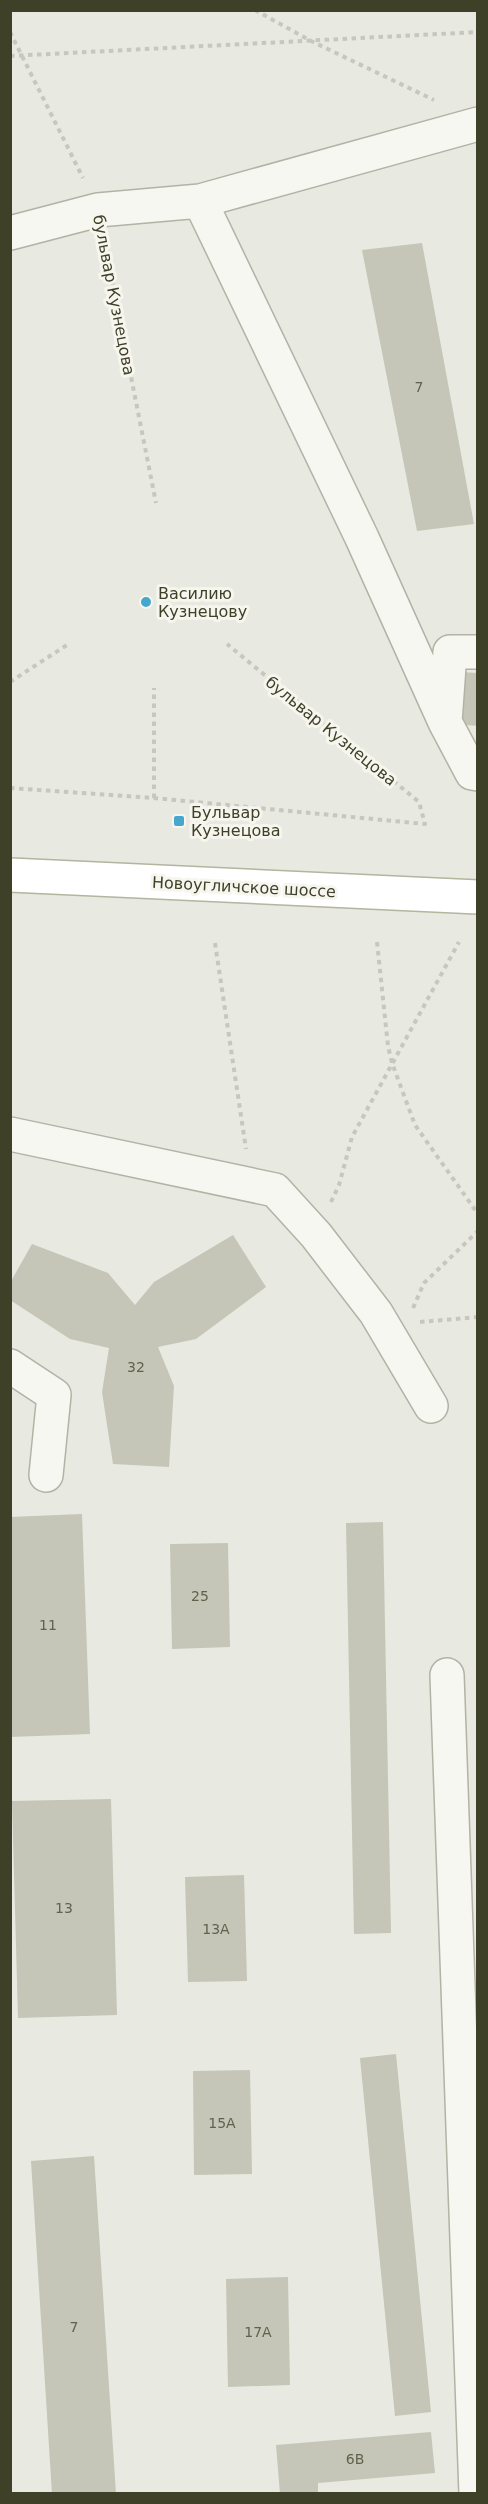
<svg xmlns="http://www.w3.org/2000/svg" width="488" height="2504" font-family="'DejaVu Sans',sans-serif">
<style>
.building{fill:#c5c6b7}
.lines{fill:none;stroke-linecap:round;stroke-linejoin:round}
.minor-casing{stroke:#b2b3a5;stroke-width:36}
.major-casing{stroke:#b4b49f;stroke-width:36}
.path{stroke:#c7c7bd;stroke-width:4;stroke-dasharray:4.5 4.5;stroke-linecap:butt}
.minor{stroke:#f7f7f2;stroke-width:33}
.major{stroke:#fff;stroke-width:33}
.poi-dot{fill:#45a7cd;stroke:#f6f6ef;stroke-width:2}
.labels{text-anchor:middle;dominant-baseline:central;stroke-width:6;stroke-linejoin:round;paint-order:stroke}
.number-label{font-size:14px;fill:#60624c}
.street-label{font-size:16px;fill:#3e4028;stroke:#f6f6ef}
.poi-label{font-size:16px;fill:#3e4028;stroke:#f6f6ef;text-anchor:start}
</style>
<rect width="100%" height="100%" fill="#e8e9e0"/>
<path class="building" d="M 422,243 L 474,524 L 417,531 L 362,250 Z
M 459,672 L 478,673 L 478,726 L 454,724 Z
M 233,1235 L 266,1287 L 196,1339 L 158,1347 L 174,1386 L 169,1467 L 113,1464 L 102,1392 L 109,1348 L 70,1339 L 10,1300 L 10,1283 L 32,1244 L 108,1273 L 135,1305 L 154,1282 Z
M 82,1514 L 90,1734 L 10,1737 L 10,1517 Z
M 383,1522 L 391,1933 L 354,1934 L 346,1523 Z
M 228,1543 L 230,1647 L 172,1649 L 170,1544 Z
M 111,1799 L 117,2015 L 18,2018 L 12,1801 Z
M 244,1875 L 247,1981 L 188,1982 L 185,1877 Z
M 396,2054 L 431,2412 L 395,2416 L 360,2058 Z
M 250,2070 L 252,2174 L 194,2175 L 193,2071 Z
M 94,2156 L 116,2494 L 52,2494 L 31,2161 Z
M 288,2277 L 290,2385 L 228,2387 L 226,2279 Z
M 431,2432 L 435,2473 L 318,2483 L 318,2494 L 280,2494 L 276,2445 Z"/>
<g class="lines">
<g class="minor-casing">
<path id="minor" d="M 10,233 L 98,210 L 200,201
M 478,652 L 450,652 L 445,722 L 472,773 L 478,774
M 445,722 L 362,538 L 200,201 L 478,124
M 10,1134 L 275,1190 L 316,1235 L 376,1313 L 431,1406
M 10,1366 L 54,1395 L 46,1475
M 447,1675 L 476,2494"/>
</g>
<g class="major-casing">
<path id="major" d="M 10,875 L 478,897"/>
</g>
<path class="path" d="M 255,10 L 311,41 L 434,100
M 10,32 L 83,178
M 10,56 L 478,32
M 105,245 L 156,503
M 10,682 L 70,643
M 10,788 L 154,798 L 425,824 L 419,802 L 227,644
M 154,798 L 154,688
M 377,942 L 388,1046 L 392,1063 L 415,1125 L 478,1214
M 215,943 L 246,1149
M 331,1202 L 339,1185 L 352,1137 L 459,942
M 413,1308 L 424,1283 L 478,1231
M 420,1322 L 478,1317"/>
<use href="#minor" class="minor"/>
<use href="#major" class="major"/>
</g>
<g class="poi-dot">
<circle cx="146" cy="602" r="6"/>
<rect x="173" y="815" width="12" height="12" rx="3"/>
</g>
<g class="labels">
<g class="number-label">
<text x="419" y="387">7</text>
<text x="136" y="1367">32</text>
<text x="200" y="1596">25</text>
<text x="48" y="1625">11</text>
<text x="64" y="1908">13</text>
<text x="216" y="1929">13А</text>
<text x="222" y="2123">15А</text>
<text x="74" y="2327">7</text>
<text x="258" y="2332">17А</text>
<text x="355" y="2459">6В</text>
</g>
<g class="street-label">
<text transform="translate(114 295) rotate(79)">бульвар Кузнецова</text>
<text transform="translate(331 731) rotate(39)">бульвар Кузнецова</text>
<text transform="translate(244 887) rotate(3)">Новоугличское шоссе</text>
</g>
<g class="poi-label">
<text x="158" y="593">Василию<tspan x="158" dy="18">Кузнецову</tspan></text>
<text x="191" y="812">Бульвар<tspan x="191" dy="18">Кузнецова</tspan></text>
</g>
</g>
<rect width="488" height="2504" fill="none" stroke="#3e4028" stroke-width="24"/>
</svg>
